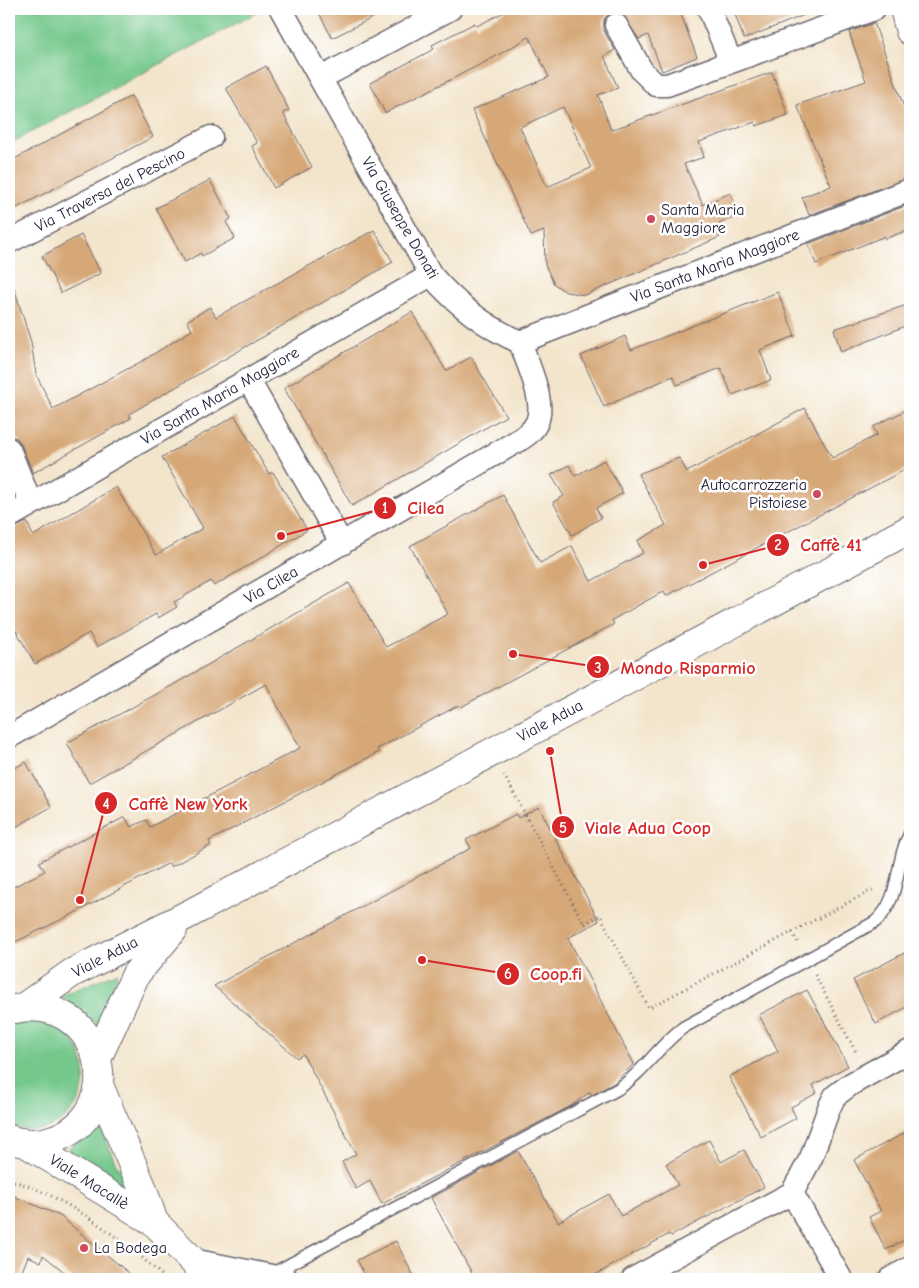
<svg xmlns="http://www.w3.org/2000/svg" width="919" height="1288" font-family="'Comic Neue',sans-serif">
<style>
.green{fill:#74c88c;stroke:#4b7564}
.building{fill:#d6a777;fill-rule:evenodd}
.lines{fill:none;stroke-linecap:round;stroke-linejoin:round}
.lane-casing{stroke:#6b666e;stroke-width:14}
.street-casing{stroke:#6b666e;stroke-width:25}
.secondary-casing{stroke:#6b666e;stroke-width:30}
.path{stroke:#6b666e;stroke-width:3;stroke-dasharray:1 4;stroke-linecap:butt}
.lane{stroke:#fff;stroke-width:11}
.street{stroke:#fff;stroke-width:22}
.secondary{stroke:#fff;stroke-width:28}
.poi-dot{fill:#d1495b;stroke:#fff;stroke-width:2}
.labels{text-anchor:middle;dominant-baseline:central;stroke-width:5;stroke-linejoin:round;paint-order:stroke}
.street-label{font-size:16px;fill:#22223b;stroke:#fff}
.poi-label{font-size:16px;fill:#22223b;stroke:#fff;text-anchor:start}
.leader{fill:none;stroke:#d62828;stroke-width:2}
.callout-dot{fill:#d62828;stroke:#fff;stroke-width:2}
.mark-label{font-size:15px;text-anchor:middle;font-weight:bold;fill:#fff}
.callout-label{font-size:18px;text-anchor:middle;font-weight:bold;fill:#d62828;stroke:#fff;stroke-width:5;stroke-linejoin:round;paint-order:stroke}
</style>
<rect width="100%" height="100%" fill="#fff"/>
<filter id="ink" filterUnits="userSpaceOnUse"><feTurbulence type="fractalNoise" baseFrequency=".02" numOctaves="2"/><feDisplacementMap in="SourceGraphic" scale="10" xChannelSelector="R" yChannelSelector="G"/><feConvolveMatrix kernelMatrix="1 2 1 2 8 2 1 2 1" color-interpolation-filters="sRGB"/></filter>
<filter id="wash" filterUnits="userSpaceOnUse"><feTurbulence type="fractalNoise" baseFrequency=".0096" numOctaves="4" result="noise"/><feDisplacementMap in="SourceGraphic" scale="20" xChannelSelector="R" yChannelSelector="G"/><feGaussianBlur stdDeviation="1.12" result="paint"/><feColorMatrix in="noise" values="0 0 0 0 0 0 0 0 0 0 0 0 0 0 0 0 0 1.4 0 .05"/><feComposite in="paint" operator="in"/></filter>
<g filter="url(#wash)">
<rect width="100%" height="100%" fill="#f3e5cc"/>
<path class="green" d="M 9,9 L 259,9 L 260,11 L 9,144 Z
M 118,972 L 99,1025 L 61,996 Z
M 23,1019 C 33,1021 45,1021 54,1024 C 63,1028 71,1038 76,1045 C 94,1075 82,1116 47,1128 C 34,1132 21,1129 9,1126 L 9,1023 Z
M 99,1122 L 115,1162 L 130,1184 L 125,1190 L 65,1151 L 83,1138 Z"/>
<g id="blocks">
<path class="building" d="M 317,9 L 390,9 L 332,38 Z
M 510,9 L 679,9 L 697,57 L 662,71 L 648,35 L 639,39 L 622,14 L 610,13 L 604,19 L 604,31 L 615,50 L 604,56 L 618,88 L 598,95 L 611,130 L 772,72 L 788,115 L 756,126 L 755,122 L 699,142 L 704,157 L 684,164 L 703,205 L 730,193 L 740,214 L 715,226 L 720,237 L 585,295 L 566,292 L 554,284 L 545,265 L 544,231 L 531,236 L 472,110 L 549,77 L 529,37 L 493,58 L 385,113 L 370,83 L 434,49 L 432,45 L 475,23 L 477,26 ZM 563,107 L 591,168 L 547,187 L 520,127 Z
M 733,9 L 817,9 L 817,10 L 744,39 Z
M 874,23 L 910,124 L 910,177 L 809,215 L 802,197 L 831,186 L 797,105 L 866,81 L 849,32 Z
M 266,66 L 289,110 L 283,113 L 312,167 L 274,188 L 252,146 L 257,143 L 226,88 Z
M 131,96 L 153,137 L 9,212 L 9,162 Z
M 210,180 L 231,219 L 226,222 L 235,238 L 202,256 L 201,253 L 185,262 L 156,208 Z
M 910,204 L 910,229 L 885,239 L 885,236 L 816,264 L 808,244 Z
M 374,230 L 393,262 L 129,414 L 131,418 L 33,473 L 21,444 L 17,438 L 9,436 L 9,288 L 14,288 L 31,342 L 36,374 L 53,409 L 144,360 L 192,330 L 187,321 L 210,307 L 216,317 Z
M 81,235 L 101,273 L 61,293 L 42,256 Z
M 778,292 L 795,336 L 760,350 L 771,380 L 732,395 L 721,368 L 677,385 L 673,376 L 604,407 L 581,356 L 625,336 L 631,350 Z
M 910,304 L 910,324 L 841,352 L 834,329 Z
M 412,312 L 446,371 L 471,357 L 506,416 L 352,506 L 284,388 Z
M 805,408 L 832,458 L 877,435 L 873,427 L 910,408 L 910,467 L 666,596 L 664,591 L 612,620 L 614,624 L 461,707 L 459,705 L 377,749 L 379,752 L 209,841 L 211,845 L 171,867 L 169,863 L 69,916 L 9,945 L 9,889 L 45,871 L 39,862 L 125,817 L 131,827 L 146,820 L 150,827 L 300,748 L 266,684 L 89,783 L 67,743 L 173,685 L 349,583 L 386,647 L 448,614 L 410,546 L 503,495 L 540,563 L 572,546 L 591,581 L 643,553 L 637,541 L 666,525 L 638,474 L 679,458 L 687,472 Z
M 235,416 L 269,474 L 273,472 L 307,530 L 214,586 L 211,581 L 174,602 L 177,607 L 158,618 L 156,614 L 97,647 L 89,633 L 35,664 L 9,618 L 9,530 L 27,522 L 33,536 L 116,487 L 156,555 L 203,528 L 162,457 Z
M 604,460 L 623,493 L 596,508 L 601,518 L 572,535 L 553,502 L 564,496 L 551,475 L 569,465 L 575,476 Z
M 9,484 L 15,499 L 9,502 Z
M 26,762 L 51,807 L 9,831 L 9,771 Z
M 539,807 L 599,921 L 568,938 L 634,1064 L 614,1083 L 592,1095 L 590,1092 L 571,1106 L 382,1204 L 370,1181 L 356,1189 L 342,1162 L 356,1154 L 303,1054 L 297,1058 L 214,986 L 471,848 L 466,840 L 516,814 L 518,818 Z
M 910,950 L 910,1005 L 876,1024 L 853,980 Z
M 807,990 L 848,1066 L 813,1085 L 817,1093 L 791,1107 L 796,1118 L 761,1137 L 729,1077 L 778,1051 L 759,1015 Z
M 910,1130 L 910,1237 L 886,1250 L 869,1217 L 881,1211 L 854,1160 Z
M 709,1140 L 721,1162 L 744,1150 L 764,1187 L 671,1236 L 669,1234 L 588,1279 L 475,1279 L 431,1198 L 518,1151 L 558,1222 L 609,1194 L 621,1216 L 678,1185 L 666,1164 Z
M 9,1194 L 60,1216 L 136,1279 L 73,1279 L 43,1255 L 41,1262 L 28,1256 L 19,1279 L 9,1279 Z
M 396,1241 L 415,1279 L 367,1279 L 357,1260 Z"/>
</g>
</g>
<g filter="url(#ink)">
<use href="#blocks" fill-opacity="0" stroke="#6b666e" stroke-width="1"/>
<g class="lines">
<g class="lane-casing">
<path id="lane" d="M 279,1270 L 618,1089 C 644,1072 659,1045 684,1027 L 875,922 C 902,899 894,862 910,833"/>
</g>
<g class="street-casing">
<path id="street" d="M 709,9 L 731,62 L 874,9
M 616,25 L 642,71 L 656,85 L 667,85 L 731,62
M 321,78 L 450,9
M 9,242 L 211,137
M 520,342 L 910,190
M 248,379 L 342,544
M 9,449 L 31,504
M 9,517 L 431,275
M 9,737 L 514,443 C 523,438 533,432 537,422 C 546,402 527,362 520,342 C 485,327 456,304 431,275 L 281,9
M 792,1193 L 811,1158 L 829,1108 L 835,1096 L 851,1084 L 910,1051
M 192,1260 L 287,1279
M 633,1279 L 792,1193 L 841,1279
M 890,1279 L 910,1268"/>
</g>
<g class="secondary-casing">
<path id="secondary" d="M 904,9 L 910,31
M 24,1007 L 72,973 L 189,914 L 910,529
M 97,1059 L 136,974 L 173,930
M 99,1085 L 142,1187 L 154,1222
M 9,1139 C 24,1145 42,1144 57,1138 C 134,1106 97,992 15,1009
M 24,1142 L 154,1222 L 211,1279"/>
</g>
<path class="path" d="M 504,775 L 584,924 L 600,915 L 649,1008 L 792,932 L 798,943
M 792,932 L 874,889
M 815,975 L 857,1054
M 9,1180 C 63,1193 126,1242 166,1279"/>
<use href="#lane" class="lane"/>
<use href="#street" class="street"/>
<use href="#secondary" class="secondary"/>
</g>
</g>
<g class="poi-dot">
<circle cx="651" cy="219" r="5"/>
<circle cx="817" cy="494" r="5"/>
<circle cx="84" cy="1248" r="5"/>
</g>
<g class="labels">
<g class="street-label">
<text transform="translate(110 190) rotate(-27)">Via Traversa del Pescino</text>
<text transform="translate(400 218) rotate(60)">Via Giuseppe Donati</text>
<text transform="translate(715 266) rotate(-21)">Via Santa Maria Maggiore</text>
<text transform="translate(220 396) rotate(-30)">Via Santa Maria Maggiore</text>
<text transform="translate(271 585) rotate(-30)">Via Cilea</text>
<text transform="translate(550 721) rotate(-28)">Viale Adua</text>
<text transform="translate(105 957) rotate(-27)">Viale Adua</text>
<text transform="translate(89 1182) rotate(32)">Viale Macallè</text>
</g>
<g class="poi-label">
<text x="661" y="210">Santa Maria<tspan x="661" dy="18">Maggiore</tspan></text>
<text x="807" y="485" text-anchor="end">Autocarrozzeria<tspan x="807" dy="18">Pistoiese</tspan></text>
<text x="94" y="1248">La Bodega</text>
</g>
</g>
<path class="leader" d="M281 536L385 508M703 565L778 545M513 654L598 667M80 900L106 803M550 751L563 827M422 960L508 974"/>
<g class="callout-dot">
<circle cx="281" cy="536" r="5"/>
<circle cx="703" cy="565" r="5"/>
<circle cx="513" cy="654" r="5"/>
<circle cx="80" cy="900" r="5"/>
<circle cx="550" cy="751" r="5"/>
<circle cx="422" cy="960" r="5"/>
<circle cx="385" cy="508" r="12"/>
<circle cx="778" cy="545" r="12"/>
<circle cx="598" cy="667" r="12"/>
<circle cx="106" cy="803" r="12"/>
<circle cx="563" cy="827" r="12"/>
<circle cx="508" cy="974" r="12"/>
</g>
<g class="mark-label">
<text x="385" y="513">1</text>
<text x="778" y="550">2</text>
<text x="598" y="673">3</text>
<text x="106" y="809">4</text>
<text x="563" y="833">5</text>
<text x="508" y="979">6</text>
</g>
<g class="callout-label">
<text x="426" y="514">Cilea</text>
<text x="831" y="551">Caffè 41</text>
<text x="688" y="674">Mondo Risparmio</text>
<text x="188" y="810">Caffè New York</text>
<text x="648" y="834">Viale Adua Coop</text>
<text x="556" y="980">Coop.fi</text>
</g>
<rect width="919" height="1288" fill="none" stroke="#fff" stroke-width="30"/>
</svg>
